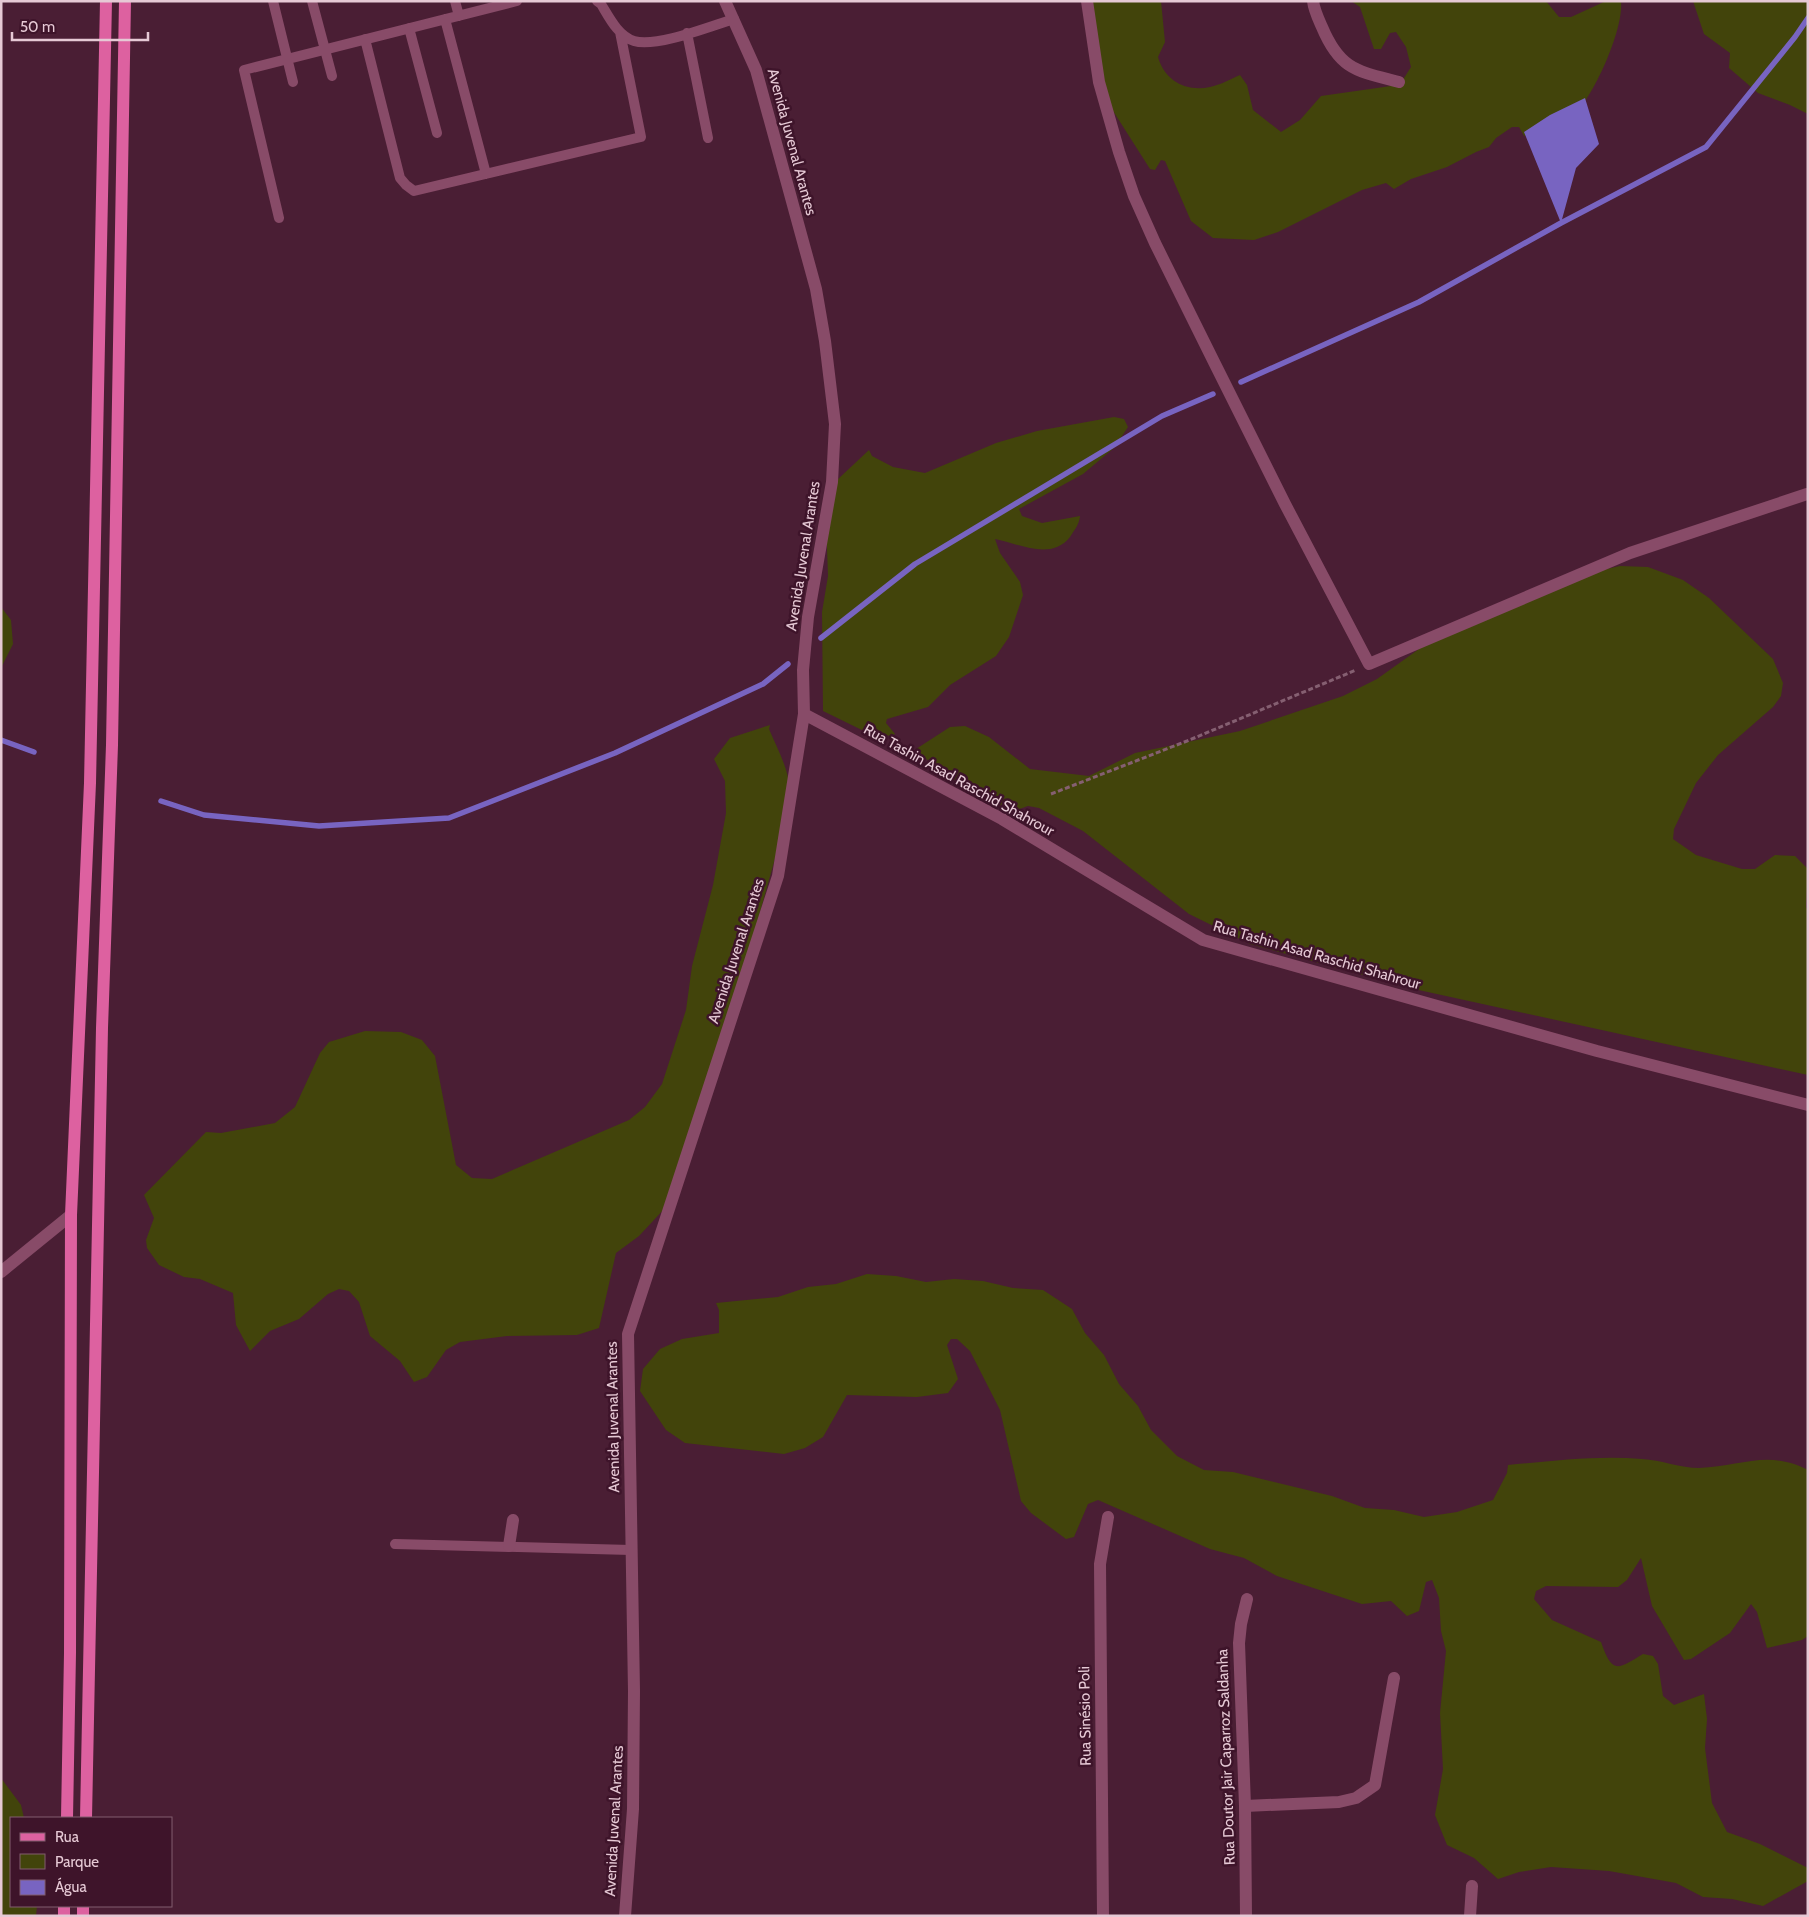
<svg xmlns="http://www.w3.org/2000/svg" width="1809" height="1917" font-family="Cabin,sans-serif">
<style>
.green{fill:#42440b}
.water{fill:#7864c1}
.lines{fill:none;stroke-linecap:round;stroke-linejoin:round}
.stream{stroke:#7864c1;stroke-width:5.5}
.path{stroke:#855f71;stroke-width:3;stroke-dasharray:5 2.5;stroke-linecap:butt}
.service{stroke:#884b68;stroke-width:10}
.minor{stroke:#884b68;stroke-width:12}
.tertiary{stroke:#884b68;stroke-width:12}
.primary{stroke:#dd61a0;stroke-width:12}
.labels{text-anchor:middle;dominant-baseline:central;stroke-width:5;stroke-linejoin:round;paint-order:stroke}
.street-label{font-size:15px;fill:#e6c9d5;stroke:#3e142a}
</style>
<rect width="100%" height="100%" fill="#4a1e34"/>
<path class="green" d="M 1091,1 L 1161,1 L 1165,42 L 1158,57 C 1165,81 1186,92 1210,87 C 1220,85 1231,79 1240,75 L 1247,85 L 1253,110 L 1281,132 L 1300,120 L 1321,96 L 1391,86 L 1404,78 L 1411,67 L 1406,47 L 1396,32 L 1390,33 L 1381,49 L 1374,49 L 1360,7 L 1351,1 L 1546,1 L 1559,17 L 1571,17 L 1606,1 L 1621,1 C 1624,30 1592,102 1569,120 C 1561,126 1535,132 1524,136 L 1519,127 L 1512,127 L 1496,138 L 1489,147 L 1476,152 L 1447,167 L 1411,179 L 1394,189 L 1386,183 L 1362,190 L 1278,232 L 1254,240 L 1213,238 L 1191,221 L 1165,161 L 1161,160 L 1155,170 L 1150,169 L 1101,92 Z
M 1693,1 L 1808,1 L 1808,114 L 1790,105 L 1758,93 L 1729,68 L 1730,53 L 1704,34 Z
M 1114,417 L 1124,419 L 1128,427 L 1114,448 L 1083,474 L 1019,509 L 1022,516 L 1042,523 L 1080,516 C 1079,525 1075,529 1070,537 C 1051,561 1020,544 995,539 L 1000,553 L 1020,582 L 1023,595 L 1009,637 L 996,656 L 950,685 L 928,707 L 887,719 L 886,723 L 895,734 L 892,736 L 868,733 L 823,711 L 822,612 L 828,576 L 826,519 L 837,480 L 869,450 L 872,456 L 893,467 L 925,473 L 996,443 L 1037,431 Z
M 1620,566 L 1648,567 L 1683,580 L 1709,598 L 1773,659 L 1783,683 L 1781,696 L 1773,707 L 1718,755 L 1696,783 L 1674,829 L 1673,839 L 1696,855 L 1742,869 L 1755,869 L 1775,855 L 1795,856 L 1808,869 L 1806,907 L 1808,911 L 1808,1075 L 1414,989 L 1250,944 L 1189,914 L 1083,831 L 1039,808 L 1028,806 L 1014,811 L 995,804 L 939,771 L 916,749 L 950,727 L 965,726 L 989,737 L 1030,769 L 1089,776 L 1135,753 L 1240,731 L 1343,696 L 1377,679 L 1447,629 L 1562,579 Z
M 1,607 L 11,620 L 13,644 L 1,668 Z
M 770,725 L 769,729 C 781,757 794,778 789,809 L 700,1125 L 666,1207 L 639,1236 L 616,1253 L 599,1328 L 577,1335 L 507,1336 L 460,1342 L 446,1350 L 427,1377 L 414,1382 L 400,1361 L 370,1336 L 359,1302 L 349,1291 L 339,1289 L 328,1294 L 299,1319 L 270,1331 L 250,1351 L 236,1325 L 233,1293 L 200,1279 L 184,1277 L 159,1265 L 147,1248 L 146,1240 L 154,1218 L 144,1195 L 206,1132 L 221,1133 L 275,1123 L 295,1107 L 320,1053 L 329,1042 L 365,1031 L 401,1032 L 422,1040 L 435,1056 L 456,1165 L 472,1178 L 492,1179 L 629,1120 L 645,1107 L 662,1084 L 686,1010 L 692,966 L 713,885 L 726,813 L 725,781 L 714,759 L 730,738 Z
M 867,1274 L 896,1276 L 926,1282 L 954,1279 L 983,1281 L 1013,1288 L 1043,1290 L 1072,1309 L 1085,1333 L 1104,1355 L 1119,1384 L 1138,1406 L 1151,1430 L 1177,1456 L 1204,1470 L 1233,1472 L 1332,1496 L 1365,1508 L 1394,1510 L 1424,1517 L 1457,1512 L 1493,1500 L 1507,1473 L 1508,1465 C 1553,1461 1598,1455 1642,1459 C 1661,1460 1681,1468 1699,1468 C 1740,1467 1768,1449 1808,1470 L 1808,1636 L 1802,1640 L 1767,1648 L 1757,1612 L 1751,1604 L 1730,1633 L 1691,1659 L 1684,1660 L 1652,1606 L 1641,1558 L 1627,1580 L 1618,1587 L 1546,1586 L 1536,1591 L 1534,1599 L 1552,1620 L 1601,1642 C 1612,1674 1617,1670 1643,1654 L 1653,1656 L 1658,1664 L 1663,1696 L 1674,1705 L 1704,1694 L 1707,1719 L 1705,1748 L 1712,1803 L 1727,1832 L 1760,1844 L 1808,1868 L 1808,1881 L 1763,1906 L 1732,1899 L 1703,1897 L 1676,1883 L 1609,1871 L 1551,1867 L 1519,1872 L 1498,1879 L 1474,1858 L 1447,1845 L 1435,1815 L 1443,1769 L 1440,1713 L 1446,1651 L 1441,1631 L 1439,1598 L 1432,1580 L 1426,1582 L 1419,1611 L 1407,1616 L 1391,1601 L 1362,1604 L 1277,1576 L 1244,1558 L 1210,1549 L 1098,1500 L 1088,1504 L 1074,1537 L 1066,1539 L 1031,1513 L 1021,1501 L 1000,1410 L 970,1351 L 957,1339 L 951,1339 L 947,1345 L 958,1379 L 948,1393 L 917,1397 L 847,1395 L 823,1437 L 805,1448 L 784,1454 L 685,1443 L 666,1430 L 640,1391 L 643,1369 L 660,1349 L 682,1339 L 719,1333 L 719,1310 L 716,1303 L 778,1297 L 808,1287 L 836,1284 Z
M 1,1778 L 21,1805 L 24,1818 L 11,1818 L 11,1906 L 37,1906 L 36,1916 L 1,1916 Z"/>
<path class="water" d="M 1585,98 L 1599,144 L 1576,168 L 1561,223 L 1524,132 L 1550,115 Z"/>
<g class="lines">
<path class="stream" d="M 1241,382 L 1419,302 L 1561,223 L 1706,147 L 1795,37 L 1808,18
M 821,638 L 915,564 L 1162,416 L 1213,394
M 1,740 L 34,752
M 161,801 L 204,815 L 319,826 L 449,818 L 615,753 L 763,684 L 788,664"/>
<path class="path" d="M 1051,794 L 1187,741 L 1356,670"/>
<path class="service" d="M 273,1 L 293,82
M 312,1 L 332,76
M 455,1 L 459,16
M 597,1 L 601,4 C 609,17 618,36 634,41 C 656,48 711,26 734,19
M 445,19 L 486,174
M 409,28 L 437,133
M 687,33 L 708,138
M 365,39 L 400,178 L 406,185 L 414,191 L 641,137 L 620,32
M 279,218 L 244,70 L 517,1
M 395,1544 L 631,1550"/>
<path class="minor" d="M 1087,1 L 1099,82 L 1119,152 L 1134,196 L 1155,243 L 1215,364 L 1285,504 L 1369,664 L 1630,553 L 1807,494
M 1313,1 C 1314,10 1318,18 1322,27 C 1340,70 1357,71 1399,82
M 1,1272 L 71,1215
M 509,1546 L 513,1520
M 1245,1806 L 1339,1802 L 1356,1798 L 1375,1785 L 1394,1678
M 1103,1916 L 1100,1564 L 1108,1517
M 1246,1916 L 1245,1806 L 1239,1643 L 1241,1624 L 1247,1599
M 1470,1916 L 1472,1886"/>
<path class="tertiary" d="M 804,714 L 1002,819 L 1203,940 L 1597,1051 L 1808,1105
M 625,1916 L 633,1809 L 634,1691 L 628,1334 L 778,876 L 804,714 L 803,670 L 808,617 L 832,482 L 835,424 L 825,341 L 816,289 L 756,70 L 725,1"/>
<path class="primary" d="M 67,1818 L 70,1653 L 71,1215 L 90,783 L 106,1
M 86,1818 L 102,1028 L 112,745 L 125,1
M 64,1916 L 64,1906
M 83,1916 L 83,1906"/>
</g>
<g class="labels">
<g class="street-label">
<text transform="translate(792 142) rotate(75)">Avenida Juvenal Arantes</text>
<text transform="translate(803 556) rotate(-81)">Avenida Juvenal Arantes</text>
<text transform="translate(959 780) rotate(29)">Rua Tashin Asad Raschid Shahrour</text>
<text transform="translate(736 951) rotate(-72)">Avenida Juvenal Arantes</text>
<text transform="translate(1317 955) rotate(16)">Rua Tashin Asad Raschid Shahrour</text>
<text transform="translate(613 1417) rotate(-91)">Avenida Juvenal Arantes</text>
<text transform="translate(1085 1716) rotate(-91)">Rua Sinésio Poli</text>
<text transform="translate(1226 1757) rotate(-92)">Rua Doutor Jair Caparroz Saldanha</text>
<text transform="translate(614 1821) rotate(-87)">Avenida Juvenal Arantes</text>
</g>
</g>
<rect width="1809" height="1917" fill="none" stroke="#e6c9d5" stroke-width="5"/>
<rect x="10" y="1817" width="162" height="90" fill="#3e142a" stroke="#815c6e"/>
<rect x="20" y="1833" width="25" height="8" fill="#dd61a0" stroke="#815c6e"/>
<text x="55" y="1842" font-size="15" fill="#e6c9d5">Rua</text>
<rect x="20" y="1854" width="25" height="15" fill="#42440b" stroke="#815c6e"/>
<text x="55" y="1867" font-size="15" fill="#e6c9d5">Parque</text>
<rect x="20" y="1880" width="25" height="15" fill="#7864c1" stroke="#815c6e"/>
<text x="55" y="1892" font-size="15" fill="#e6c9d5">Água</text>
<path d="M12 32v8h136v-8" fill="none" stroke="#e6c9d5" stroke-width="2.5"/>
<text x="20" y="32" font-size="15" fill="#e6c9d5" stroke="#3e142a" stroke-width="4" paint-order="stroke">50 m</text>
</svg>
